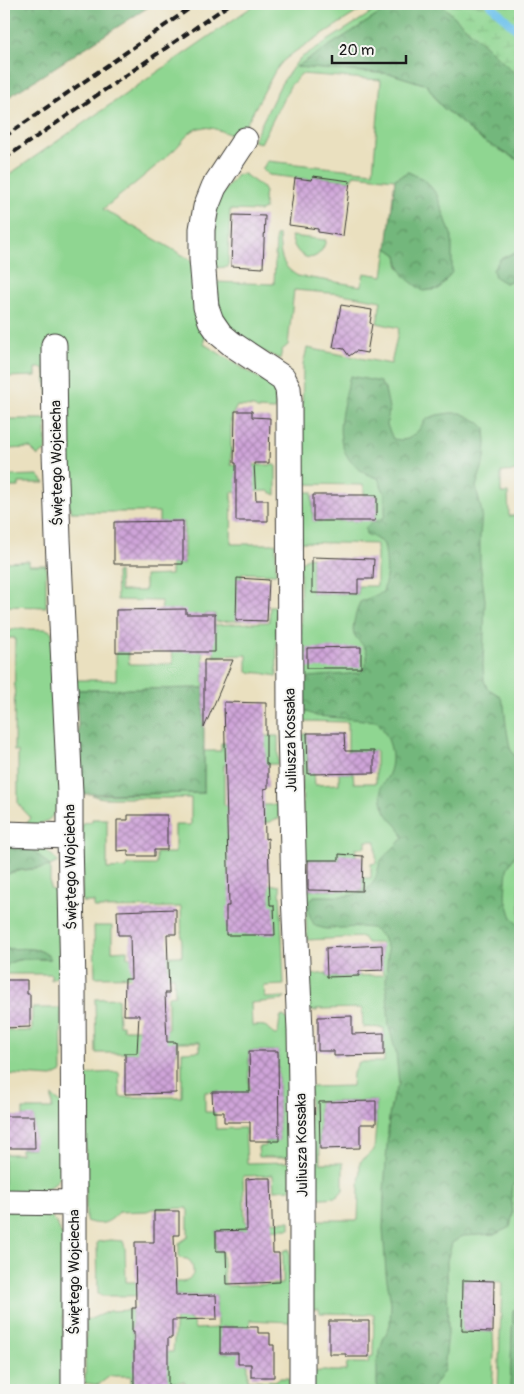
<svg xmlns="http://www.w3.org/2000/svg" width="524" height="1394" font-family="Pangolin,sans-serif">
<style>
.green{fill:#8fd691;stroke:#567956}
.forest{fill:url(#forest-crowns);stroke:#486a4c}
.wetland{fill:url(#wetland-marsh);stroke:#567956}
.lines{fill:none;stroke-linecap:round;stroke-linejoin:round}
.stream{stroke:#70c2ec;stroke-width:8}
.building{fill:url(#building-cross-hatch)}
.minor-casing{stroke:#3b3934;stroke-width:27}
.minor{stroke:#fff;stroke-width:25}
.rail{stroke:#1c1c1c;stroke-width:4;stroke-dasharray:8 4;stroke-linecap:butt}
.labels{text-anchor:middle;dominant-baseline:central;stroke-width:4;stroke-linejoin:round;paint-order:stroke}
.street-label{font-size:15px;fill:#1c1c1c;stroke:#f6f6f2}
</style>
<defs>
<pattern id="forest-crowns" width="20" height="18" patternUnits="userSpaceOnUse" patternTransform="scale(1.25)"><rect width="20" height="18" fill="#73b77b"/><path d="M2 6a3 3 0 1 1 6 0M12 15a3 3 0 1 1 6 0" fill="none" stroke="#5e9464"/></pattern>
<pattern id="wetland-marsh" width="20" height="14" patternUnits="userSpaceOnUse" patternTransform="scale(1.25)"><rect width="20" height="14" fill="#8fd691"/><path d="M1 5h8M5 5V1M11 12h8M15 12V8" fill="none" stroke="#7bb77c"/></pattern>
<pattern id="building-cross-hatch" width="8" height="8" patternUnits="userSpaceOnUse" patternTransform="scale(1.25)"><rect width="8" height="8" fill="#cfa4d9"/><path d="M0 0l8 8M0 8l8-8" fill="none" stroke="#a785af"/></pattern>
</defs>
<rect width="100%" height="100%" fill="#f6f6f2"/>
<filter id="ink" filterUnits="userSpaceOnUse"><feTurbulence type="fractalNoise" baseFrequency=".02" numOctaves="2"/><feDisplacementMap in="SourceGraphic" scale="10" xChannelSelector="R" yChannelSelector="G"/><feConvolveMatrix kernelMatrix="1 2 1 2 8 2 1 2 1" color-interpolation-filters="sRGB"/></filter>
<filter id="wash" filterUnits="userSpaceOnUse"><feTurbulence type="fractalNoise" baseFrequency=".0096" numOctaves="4" result="noise"/><feDisplacementMap in="SourceGraphic" scale="20" xChannelSelector="R" yChannelSelector="G"/><feGaussianBlur stdDeviation="1.12" result="paint"/><feColorMatrix in="noise" values="0 0 0 0 0 0 0 0 0 0 0 0 0 0 0 0 0 1.4 0 .05"/><feComposite in="paint" operator="in"/></filter>
<g filter="url(#wash)">
<rect width="100%" height="100%" fill="#eae0bf"/>
<path class="green" d="M 256,4 L 370,4 L 296,51 L 283,61 L 275,71 L 240,136 C 225,136 213,123 196,129 C 187,133 181,144 174,150 C 151,171 127,190 103,209 L 191,260 L 209,336 L 204,339 L 204,344 L 275,388 L 275,410 L 257,409 L 254,407 L 237,406 L 231,417 L 231,465 L 276,465 L 276,495 L 268,491 L 232,492 L 231,544 L 271,544 L 276,543 L 276,574 L 242,573 L 242,579 L 247,607 L 247,620 L 215,622 L 215,614 L 206,614 L 206,632 L 215,632 L 215,625 L 269,622 L 270,606 L 276,606 L 277,676 L 261,673 L 247,672 L 247,655 L 214,656 L 214,650 L 203,650 L 204,688 L 76,690 L 76,680 L 116,680 L 116,652 L 128,652 L 129,664 L 173,664 C 173,641 161,622 161,601 L 117,600 L 116,572 L 119,572 L 120,591 L 145,591 L 145,576 L 171,575 L 171,564 L 184,564 L 184,522 L 159,522 L 159,512 L 71,512 L 71,507 L 65,507 L 44,368 L 36,368 L 36,376 L 5,377 L 5,368 L 4,368 L 4,178 Z
M 385,4 L 395,4 L 297,67 L 392,74 L 427,85 L 441,106 L 452,115 L 482,140 L 520,161 L 520,250 L 500,259 L 505,283 L 520,278 L 520,471 L 501,472 L 501,493 L 508,493 L 509,516 L 520,516 L 520,1310 L 513,1311 L 510,1390 L 498,1390 L 502,1282 L 464,1280 L 462,1331 L 493,1332 L 494,1354 L 492,1390 L 310,1390 L 310,1373 L 320,1371 L 346,1371 L 347,1363 L 368,1363 L 369,1357 L 373,1356 L 374,1314 L 320,1313 L 319,1309 L 310,1309 L 309,1220 L 358,1220 L 360,1162 L 374,1150 L 376,1124 L 376,1101 L 319,1102 L 320,1163 L 343,1163 L 343,1190 L 337,1197 L 309,1199 L 310,1087 L 352,1086 L 353,1073 L 359,1062 L 384,1062 L 384,1028 L 363,1027 L 362,1008 L 317,1009 L 317,1011 L 305,1011 L 308,981 L 311,975 L 327,973 L 327,977 L 383,975 L 381,943 L 367,943 L 363,937 L 307,940 L 305,890 L 362,891 L 362,878 L 371,878 L 371,864 L 376,863 L 376,841 L 366,841 L 366,847 L 356,848 L 356,861 L 339,855 L 339,860 L 303,860 L 302,735 L 307,733 L 308,773 L 314,773 L 315,785 L 339,784 L 339,773 L 353,773 L 354,783 L 376,783 L 376,751 L 348,751 L 348,722 L 302,721 L 300,563 L 307,558 L 312,557 L 312,593 L 358,594 L 358,586 L 377,586 L 377,544 L 299,542 L 301,492 L 312,492 L 313,521 L 356,521 L 364,513 L 377,513 L 377,495 L 364,495 L 364,485 L 301,484 L 303,365 L 307,348 L 391,364 L 399,328 L 377,323 L 381,301 L 342,294 L 294,290 L 288,345 L 282,350 L 280,359 C 255,347 224,336 216,306 C 214,298 214,290 214,282 L 274,284 L 276,236 L 279,235 C 280,253 280,266 298,276 L 361,286 L 364,273 L 383,276 L 387,248 L 397,255 L 399,268 L 437,195 L 425,180 L 408,172 L 395,179 L 354,175 L 350,181 L 314,176 L 312,180 L 269,175 L 262,170 L 267,161 L 373,172 L 381,80 L 301,74 L 290,86 L 261,143 L 253,141 L 281,84 L 299,59 Z
M 244,174 L 262,187 L 265,192 L 264,197 L 265,209 L 260,211 L 230,210 L 228,267 L 213,268 L 216,204 L 225,190 L 237,175 Z
M 291,236 L 326,240 C 319,267 296,261 291,236 Z
M 7,419 L 46,419 L 46,450 L 38,456 L 30,448 L 4,449 L 4,429 L 7,429 Z
M 38,475 L 45,483 L 19,483 L 19,487 L 4,487 L 4,476 Z
M 29,561 L 29,565 L 46,565 L 46,607 L 4,606 L 4,562 Z
M 14,629 L 46,629 L 52,632 L 60,795 C 55,821 48,823 24,827 L 31,818 L 18,804 L 18,751 L 14,751 L 15,638 L 4,638 L 6,633 Z
M 265,736 L 278,736 L 278,764 L 224,765 L 224,805 L 279,805 L 279,819 L 273,820 L 271,822 L 251,823 L 269,884 L 280,886 L 284,985 L 264,986 L 265,998 L 285,997 L 283,1000 L 251,1003 L 252,1026 C 255,1026 260,1025 264,1026 C 269,1027 270,1033 275,1035 L 278,1034 L 280,1017 L 283,1016 L 289,1020 L 290,1157 L 259,1157 L 258,1147 L 266,1146 L 266,1141 L 279,1141 L 278,1051 L 249,1051 L 249,1100 L 218,1100 L 218,1091 L 205,1092 L 205,1112 L 215,1112 L 216,1129 L 245,1128 L 247,1163 L 290,1162 L 291,1189 L 274,1190 L 273,1175 L 243,1176 L 245,1222 L 290,1221 L 290,1229 L 216,1231 L 216,1251 L 222,1251 L 225,1286 L 283,1284 L 283,1251 L 289,1249 L 290,1322 L 250,1320 L 250,1327 L 221,1327 L 220,1353 L 230,1353 L 230,1346 L 238,1346 L 248,1364 L 248,1380 L 277,1381 L 280,1378 L 289,1378 L 289,1390 L 185,1390 L 185,1382 L 131,1383 L 131,1376 L 110,1376 L 98,1385 L 85,1383 L 86,1321 L 109,1311 L 132,1310 L 132,1332 L 134,1332 L 134,1353 L 173,1352 L 176,1314 L 185,1314 L 193,1323 L 195,1329 L 217,1328 L 216,1295 L 102,1296 L 98,1294 L 97,1242 L 110,1240 L 123,1241 L 125,1247 L 126,1282 L 183,1282 C 194,1277 195,1274 191,1262 L 187,1259 L 179,1258 L 179,1243 L 188,1237 L 188,1208 L 152,1209 L 147,1211 L 119,1212 C 108,1224 101,1226 86,1221 L 85,1076 L 95,1073 L 119,1072 L 120,1097 L 182,1097 L 182,1052 L 200,1051 L 200,1042 L 177,1042 L 177,1053 L 96,1053 L 95,999 L 118,998 L 119,1025 L 123,1025 L 123,1029 L 168,1029 L 168,996 L 175,995 L 174,976 L 95,977 L 94,926 L 112,926 L 112,951 L 127,950 L 127,957 L 182,956 L 181,907 L 94,908 L 94,902 L 82,902 L 82,823 L 92,822 L 92,819 L 107,819 L 107,869 L 127,868 L 127,865 L 156,865 L 156,853 L 175,853 L 175,825 L 191,825 L 191,798 L 105,798 L 97,797 L 92,795 L 204,793 L 204,751 L 221,751 L 221,743 L 260,743 Z
M 4,845 C 27,846 42,841 58,862 L 50,866 L 50,889 L 61,893 L 61,974 L 51,980 L 51,974 L 5,974 C 5,973 6,967 7,966 C 13,956 40,960 50,959 L 39,950 L 4,949 L 4,876 C 18,868 35,871 49,866 L 32,849 L 4,849 Z
M 32,1008 L 61,1008 L 62,1072 L 52,1077 L 4,1074 L 4,1031 L 32,1031 Z
M 52,1096 L 61,1103 L 63,1111 L 64,1171 C 50,1196 29,1192 4,1196 L 4,1152 L 4,1154 L 21,1154 L 21,1149 L 34,1148 L 34,1117 L 23,1116 L 23,1109 L 52,1109 Z
M 4,1210 C 12,1211 41,1212 48,1215 C 56,1219 60,1230 63,1238 L 63,1390 L 4,1390 Z"/>
<path class="forest" d="M 4,4 L 153,4 L 4,100 Z
M 395,4 L 441,4 L 520,78 L 520,161 L 482,140 L 452,115 L 441,106 L 427,85 L 392,74 L 296,67 Z
M 408,172 L 425,180 L 437,195 L 452,237 L 452,272 L 439,289 L 423,291 C 406,278 401,277 397,255 L 387,248 L 395,179 Z
M 520,250 L 520,278 L 505,283 L 495,277 L 493,270 L 500,259 Z
M 351,376 L 380,382 L 385,389 L 389,408 L 387,425 L 393,439 L 401,440 L 408,439 L 418,431 L 426,419 L 437,415 L 450,413 L 461,413 L 479,422 L 485,428 L 486,443 L 485,458 L 476,487 L 482,513 L 480,536 L 480,562 L 485,600 L 483,665 L 484,680 L 487,688 L 500,696 L 504,705 L 506,725 L 510,748 L 520,765 L 520,847 L 507,869 L 505,896 L 512,918 L 520,927 L 520,1181 L 512,1186 L 511,1194 L 513,1214 L 510,1227 L 496,1234 L 463,1236 L 452,1243 L 447,1261 L 448,1334 L 444,1370 L 431,1390 L 380,1390 L 377,1385 L 377,1361 L 383,1340 L 390,1325 L 391,1303 L 386,1274 L 383,1228 L 384,1191 L 389,1116 L 393,1096 L 399,1084 L 396,1053 L 389,1027 L 386,978 L 388,950 L 383,937 L 372,928 L 358,927 L 326,929 L 315,926 C 308,914 305,907 314,896 C 333,895 363,901 374,881 C 378,874 378,865 382,859 C 389,851 397,846 403,837 C 399,825 396,826 389,817 C 382,808 381,797 381,786 C 399,766 393,741 377,721 L 316,716 L 305,711 C 302,699 300,687 309,677 L 360,673 C 366,667 369,658 366,650 C 364,644 357,641 354,634 C 351,627 357,610 360,602 L 383,592 C 388,574 387,562 384,544 L 375,538 L 366,534 L 365,528 C 373,519 377,523 385,516 L 385,495 L 378,478 C 367,475 356,469 349,459 C 332,434 344,407 349,379 Z
M 204,688 L 204,793 L 82,794 L 76,690 Z
M 4,849 L 32,849 L 50,866 C 35,870 17,868 4,876 Z
M 4,949 C 19,949 42,945 51,959 C 40,959 12,956 6,967 C 5,969 5,972 4,974 Z
M 513,1310 L 520,1310 L 520,1390 L 510,1390 Z"/>
<path class="wetland" d="M 441,4 L 520,4 L 520,78 Z"/>
<g class="lines">
<path class="stream" d="M 490,4 L 520,33"/>
</g>
<g id="blocks">
<path class="building" d="M 313,176 L 350,181 L 343,236 L 318,232 L 318,229 L 289,225 L 295,178 L 312,180 Z
M 233,215 L 265,216 L 263,268 L 231,266 Z
M 341,305 L 372,310 L 370,323 L 372,324 L 367,353 L 356,351 L 349,356 L 344,349 L 333,347 Z
M 235,411 L 252,411 L 252,417 L 270,418 L 269,463 L 254,463 L 256,500 L 268,500 L 268,521 L 236,521 L 236,463 L 234,463 Z
M 313,495 L 377,495 L 377,513 L 376,513 L 375,521 L 313,521 Z
M 183,521 L 183,564 L 114,564 L 114,522 Z
M 312,557 L 374,559 L 373,579 L 358,579 L 358,594 L 312,593 Z
M 237,578 L 269,580 L 267,621 L 236,620 Z
M 186,609 L 186,614 L 215,614 L 215,652 L 116,652 L 116,610 Z
M 361,647 L 361,668 L 307,668 L 307,648 Z
M 204,660 L 233,660 L 204,728 Z
M 224,702 L 266,703 L 266,764 L 268,764 L 268,788 L 264,789 L 265,839 L 268,838 L 270,905 L 274,905 L 275,935 L 226,935 L 226,906 L 229,906 Z
M 307,733 L 344,733 L 345,751 L 374,751 L 374,773 L 308,774 Z
M 128,815 L 167,815 L 167,850 L 154,850 L 154,856 L 128,856 L 128,850 L 117,851 L 117,820 L 128,820 Z
M 339,854 L 363,856 L 362,891 L 308,890 L 308,860 L 339,860 Z
M 176,909 L 176,934 L 167,934 L 169,993 L 165,993 L 167,1042 L 176,1042 L 176,1093 L 125,1094 L 125,1053 L 137,1053 L 139,1015 L 124,1015 L 125,979 L 131,979 L 130,935 L 118,935 L 117,911 Z
M 382,945 L 383,970 L 359,971 L 359,976 L 327,977 L 326,948 Z
M 5,980 L 27,980 L 27,994 L 30,994 L 30,1027 L 4,1028 L 4,994 L 5,994 Z
M 352,1016 L 352,1034 L 384,1033 L 384,1055 L 334,1056 L 334,1051 L 318,1051 L 318,1017 Z
M 249,1051 L 278,1051 L 279,1141 L 250,1141 L 250,1122 L 224,1122 L 224,1112 L 213,1112 L 212,1092 L 250,1092 Z
M 376,1101 L 376,1124 L 360,1124 L 360,1148 L 320,1149 L 319,1102 Z
M 4,1116 L 34,1116 L 35,1148 L 4,1148 Z
M 257,1178 L 271,1178 L 273,1253 L 279,1253 L 280,1282 L 227,1284 L 226,1251 L 216,1251 L 216,1231 L 247,1230 L 246,1179 Z
M 154,1211 L 179,1211 L 179,1235 L 174,1235 L 176,1296 L 216,1295 L 217,1319 L 172,1320 L 172,1338 L 168,1338 L 168,1390 L 134,1390 L 134,1332 L 132,1332 L 132,1308 L 136,1308 L 135,1242 L 154,1242 Z
M 463,1280 L 494,1281 L 493,1332 L 462,1331 Z
M 329,1321 L 369,1321 L 369,1357 L 346,1357 L 346,1354 L 329,1354 Z
M 220,1327 L 258,1327 L 258,1333 L 270,1333 L 270,1345 L 274,1345 L 274,1377 L 251,1377 L 251,1364 L 238,1364 L 238,1353 L 220,1353 Z"/>
</g>
</g>
<g filter="url(#ink)">
<use href="#blocks" fill-opacity="0" stroke="#3b3934" stroke-width="1"/>
<g class="lines">
<g class="minor-casing">
<path id="minor" d="M 245,140 L 214,187 L 206,207 L 202,229 L 202,259 L 206,307 L 211,321 L 220,334 L 232,344 L 283,378 L 288,388 L 289,400 L 290,726 L 294,894 L 300,1031 L 302,1144 L 302,1390
M 54,345 L 55,452 L 58,539 L 70,793 L 70,836 L 73,987 L 74,1203 L 74,1390
M 4,834 L 70,836
M 4,1202 L 74,1203"/>
</g>
<use href="#minor" class="minor"/>
<path class="rail" d="M 4,137 L 196,4
M 4,159 L 230,4"/>
</g>
</g>
<g class="labels">
<g class="street-label">
<text transform="translate(57 463) rotate(-91)">Świętego Wojciecha</text>
<text transform="translate(291 740) rotate(-91)">Juliusza Kossaka</text>
<text transform="translate(71 867) rotate(-91)">Świętego Wojciecha</text>
<text transform="translate(302 1145) rotate(-91)">Juliusza Kossaka</text>
<text transform="translate(74 1272) rotate(-90)">Świętego Wojciecha</text>
</g>
</g>
<rect width="524" height="1394" fill="none" stroke="#f6f6f2" stroke-width="20"/>
<path d="M332 55v8h74v-8" fill="none" stroke="#1c1c1c" stroke-width="2.5"/>
<text x="339" y="55" font-size="15" fill="#1c1c1c" stroke="#f6f6f2" stroke-width="4" paint-order="stroke">20 m</text>
</svg>
